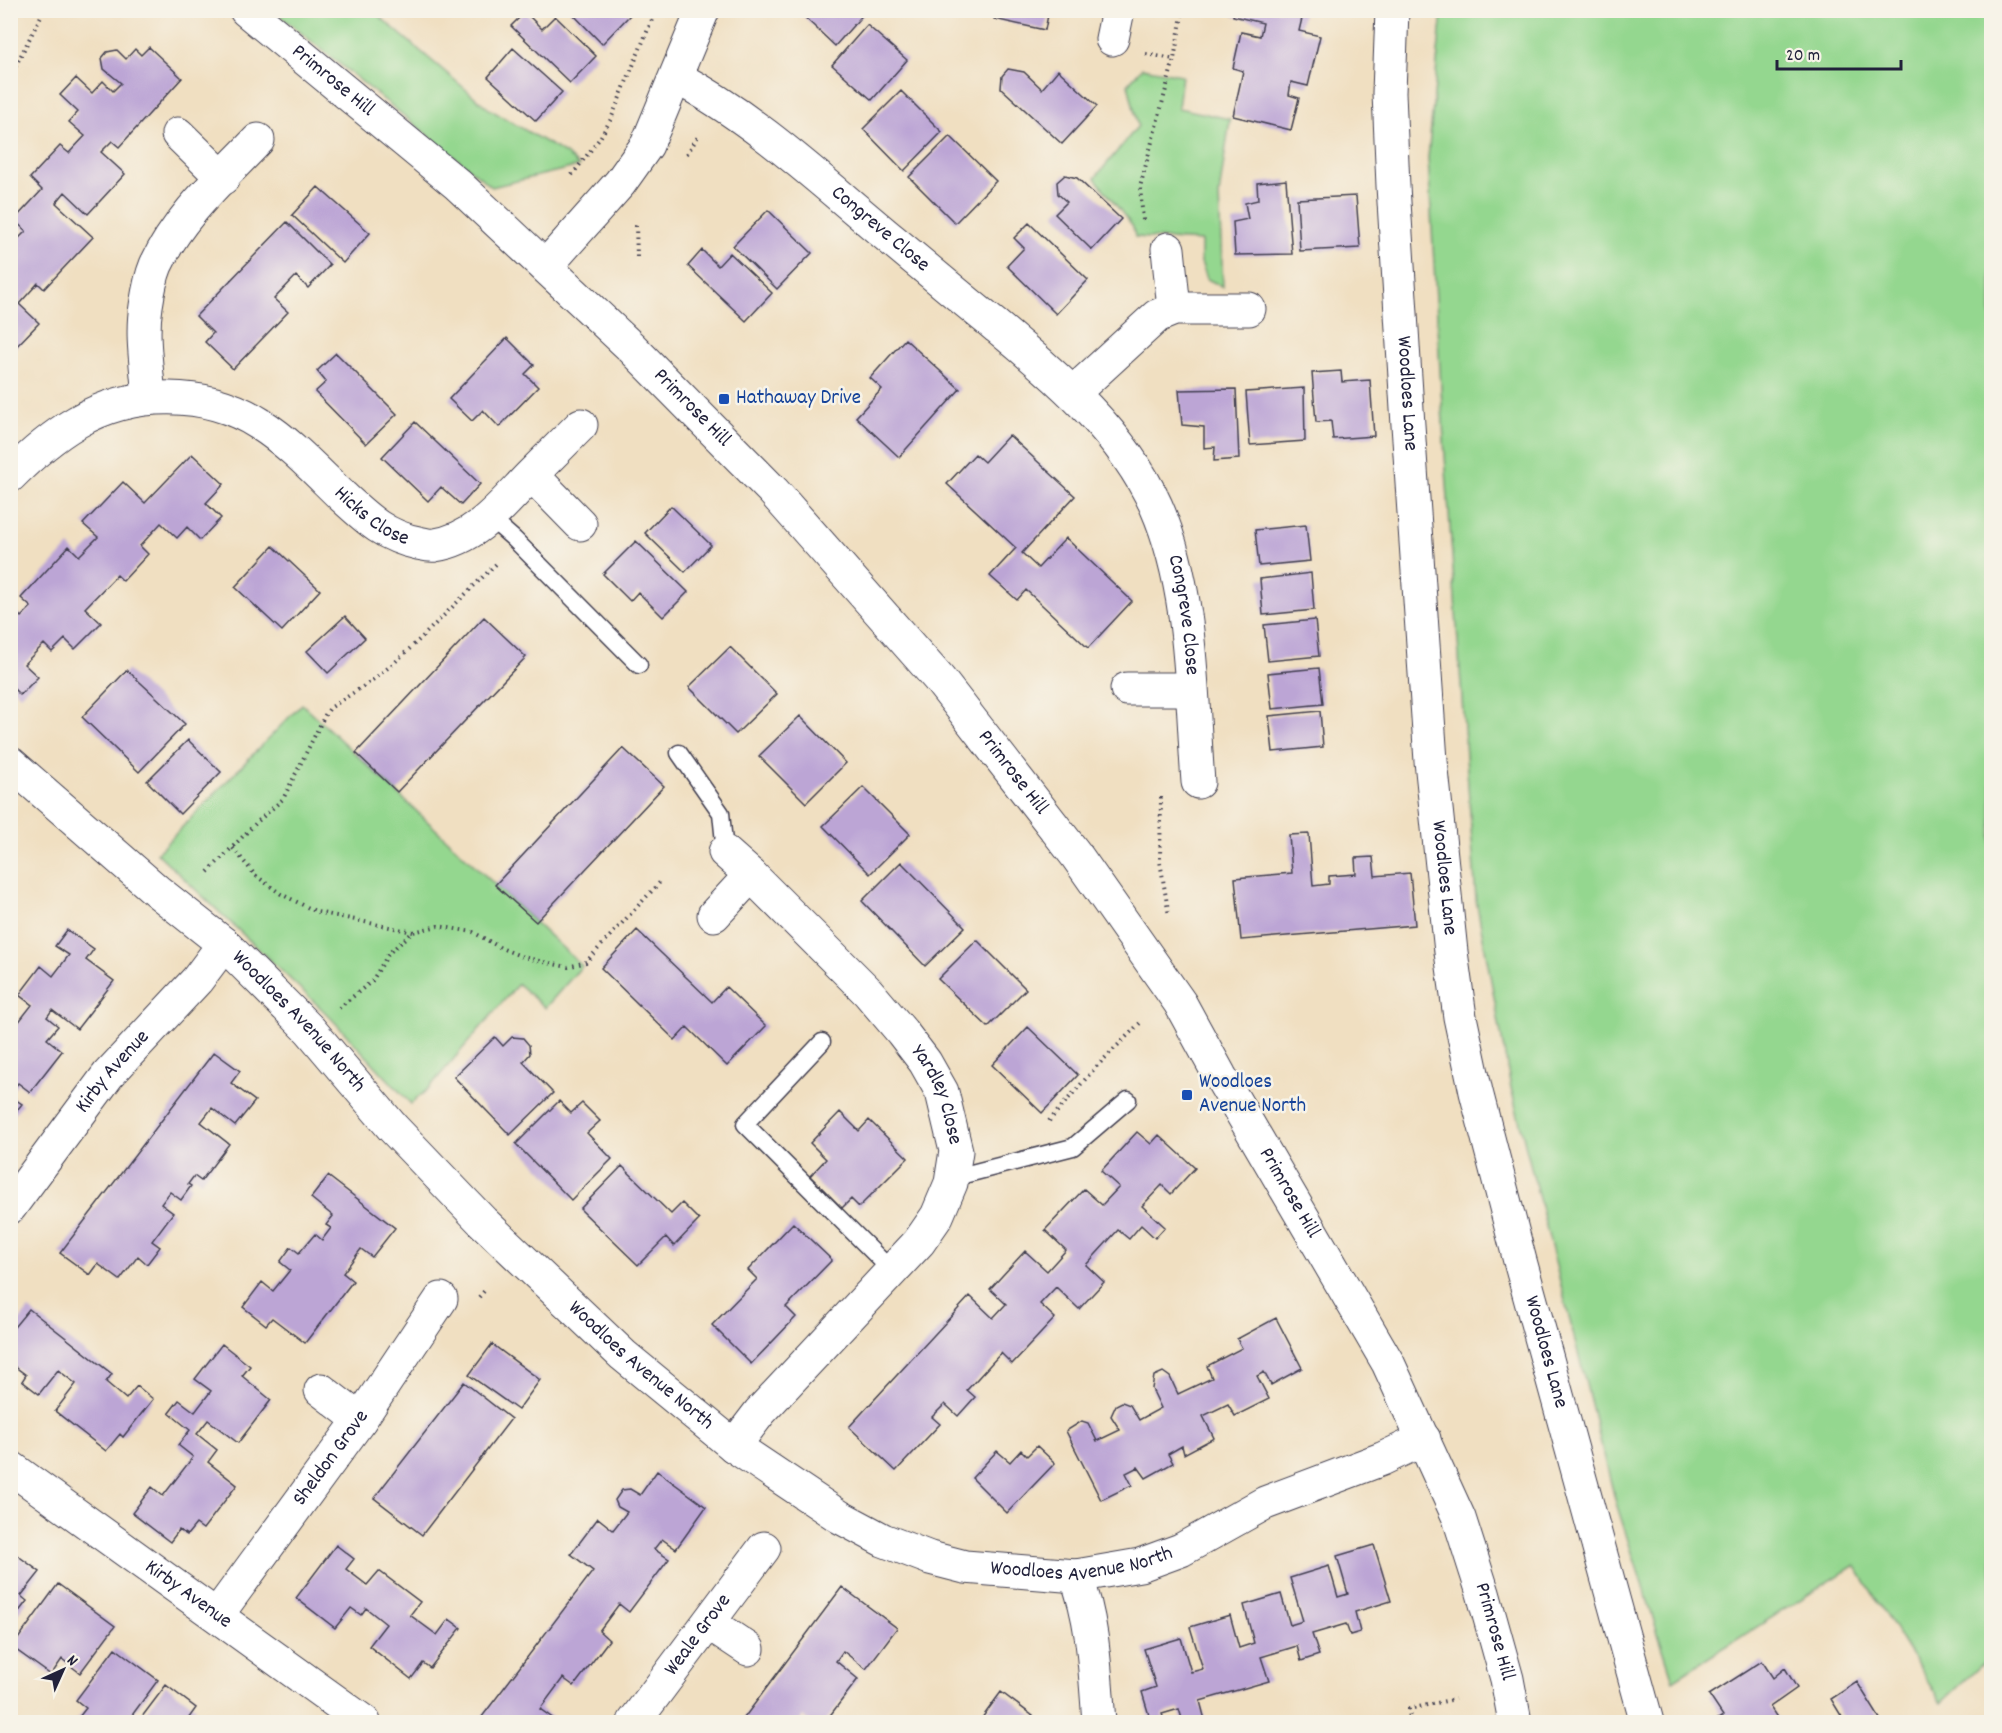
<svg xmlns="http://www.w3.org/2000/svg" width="2002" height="1733" font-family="Dekko,sans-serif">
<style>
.green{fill:#94d78f;stroke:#5b7c65;stroke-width:1.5}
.building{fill:#bca5d5}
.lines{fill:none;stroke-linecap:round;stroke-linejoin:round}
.service-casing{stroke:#413e4f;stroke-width:19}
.minor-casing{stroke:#413e4f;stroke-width:35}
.tertiary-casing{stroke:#413e4f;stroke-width:35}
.path{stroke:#413e4f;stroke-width:4;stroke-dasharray:1.5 4.5;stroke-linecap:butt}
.service{stroke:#fff;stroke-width:16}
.minor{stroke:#fff;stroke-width:33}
.tertiary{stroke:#fff;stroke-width:33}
.transit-dot{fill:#1a4fb4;stroke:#f7f3e8;stroke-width:2}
.labels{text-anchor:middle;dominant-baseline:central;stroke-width:5;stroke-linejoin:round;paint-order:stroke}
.street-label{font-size:21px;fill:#22223b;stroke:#f7f3e8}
.transit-label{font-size:21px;fill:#164399;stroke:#f7f3e8;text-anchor:start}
</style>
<rect width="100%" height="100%" fill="#f7f3e8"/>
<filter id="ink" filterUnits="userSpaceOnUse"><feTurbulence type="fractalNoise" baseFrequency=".0167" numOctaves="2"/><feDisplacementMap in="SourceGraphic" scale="12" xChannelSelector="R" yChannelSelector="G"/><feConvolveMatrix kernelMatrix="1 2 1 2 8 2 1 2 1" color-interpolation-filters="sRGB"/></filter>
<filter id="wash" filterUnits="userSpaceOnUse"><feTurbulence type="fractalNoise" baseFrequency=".008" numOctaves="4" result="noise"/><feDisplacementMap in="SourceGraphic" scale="24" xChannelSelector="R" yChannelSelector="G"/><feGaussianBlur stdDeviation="1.35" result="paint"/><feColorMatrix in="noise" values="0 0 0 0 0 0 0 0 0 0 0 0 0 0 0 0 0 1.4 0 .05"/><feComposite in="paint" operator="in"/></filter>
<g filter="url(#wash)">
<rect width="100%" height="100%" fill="#f0dfc1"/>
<path class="green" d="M 274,11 L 373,11 L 489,109 L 566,154 L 579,166 L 492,187 Z
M 1442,11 L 1991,11 L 1992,1655 L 1941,1703 L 1855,1565 L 1673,1680 L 1616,1503 L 1511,1088 L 1476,900 L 1444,441 L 1428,158 Z
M 1142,68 L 1182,75 L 1178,108 L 1230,119 L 1219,195 L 1223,287 L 1207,279 L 1201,262 L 1201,241 L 1135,237 L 1133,227 L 1095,178 L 1138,126 L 1128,84 Z
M 302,704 L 582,966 L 545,1008 L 518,984 L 429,1088 L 411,1104 L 328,1015 L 157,853 Z"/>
<g id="blocks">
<path class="building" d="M 569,10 L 625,10 L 630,15 L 602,44 Z
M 797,10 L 867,10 L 835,46 Z
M 996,10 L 1049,10 L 1045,30 L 994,19 Z
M 1234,10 L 1304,10 L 1299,31 L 1320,36 L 1308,86 L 1291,82 L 1289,95 L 1299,98 L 1291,130 L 1233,116 L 1243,71 L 1233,68 L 1241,32 L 1260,36 L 1263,23 L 1233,16 Z
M 525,12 L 542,29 L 555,16 L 596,56 L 570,83 L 511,26 Z
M 867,25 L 907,60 L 872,100 L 832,65 Z
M 149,47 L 182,78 L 119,147 L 112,141 L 101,152 L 125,174 L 88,214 L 65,192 L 56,203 L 93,237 L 44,289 L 38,283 L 19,304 L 39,323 L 10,353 L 10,247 L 26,231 L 14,220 L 42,190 L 30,178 L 60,146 L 69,153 L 85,136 L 69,122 L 78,112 L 60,95 L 76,78 L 92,93 L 103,81 L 113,91 L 121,83 L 104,69 L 102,58 L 107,52 L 117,50 L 126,59 L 135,49 L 141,55 Z
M 513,48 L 562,92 L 536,121 L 488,77 Z
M 1008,69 L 1024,72 L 1042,89 L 1058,70 L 1097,106 L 1062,144 L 1001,88 L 1002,76 Z
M 901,91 L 942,132 L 904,171 L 863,129 Z
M 950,136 L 996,181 L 955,223 L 909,177 Z
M 1065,175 L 1077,178 L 1121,219 L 1092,250 L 1055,214 L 1067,202 L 1058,194 L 1057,182 Z
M 1286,180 L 1292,254 L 1235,255 L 1233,222 L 1248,219 L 1245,203 L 1258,200 L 1257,183 Z
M 318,187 L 370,233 L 343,263 L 292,215 Z
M 1356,196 L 1360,248 L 1300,251 L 1297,199 Z
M 768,210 L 812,253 L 777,289 L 733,246 Z
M 287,222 L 330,265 L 308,288 L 296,276 L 274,299 L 288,312 L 233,369 L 205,342 L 213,333 L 196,316 Z
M 1029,223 L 1088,280 L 1056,314 L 1007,266 L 1024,248 L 1014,238 Z
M 702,250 L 718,266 L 730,253 L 772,293 L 746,321 L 688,266 Z
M 507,338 L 534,365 L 525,374 L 538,387 L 499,427 L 483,410 L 472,421 L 449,399 Z
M 905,339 L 960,389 L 899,457 L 856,417 L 882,389 L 870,378 Z
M 336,353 L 397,414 L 366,444 L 315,392 L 326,382 L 317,371 Z
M 1341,371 L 1342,382 L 1370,380 L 1374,436 L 1333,439 L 1331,421 L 1316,422 L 1312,373 Z
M 1304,388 L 1305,441 L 1250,445 L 1246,392 Z
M 1236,389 L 1239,459 L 1214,461 L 1215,447 L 1204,448 L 1204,427 L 1182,425 L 1179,390 Z
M 415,422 L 480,484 L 461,505 L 441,487 L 428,501 L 382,457 Z
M 1009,435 L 1075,496 L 1022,553 L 1038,568 L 1066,538 L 1132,601 L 1088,648 L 1026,590 L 1017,600 L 990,576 L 1016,548 L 947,484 L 975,454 L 984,462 Z
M 192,454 L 224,484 L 206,503 L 221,518 L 200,540 L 187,527 L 177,538 L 161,523 L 140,546 L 148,554 L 123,581 L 117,575 L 85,608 L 101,623 L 75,649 L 65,639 L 52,652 L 44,644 L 24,664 L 38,677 L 20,695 L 10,685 L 10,606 L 21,617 L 31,607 L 21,598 L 69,546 L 79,556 L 98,537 L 83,524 L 123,482 L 145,503 Z
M 671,506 L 711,545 L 685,572 L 645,533 Z
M 1306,525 L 1310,561 L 1259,566 L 1255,530 Z
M 636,541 L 688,592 L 663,617 L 638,592 L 630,601 L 603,574 Z
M 273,546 L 320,590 L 282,631 L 235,587 Z
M 1311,573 L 1314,610 L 1263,615 L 1260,579 Z
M 345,616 L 365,638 L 328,673 L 307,651 Z
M 484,617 L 526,657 L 397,792 L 356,753 Z
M 1315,620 L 1319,656 L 1268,661 L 1264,625 Z
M 730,647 L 777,694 L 736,734 L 689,687 Z
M 1319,668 L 1323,704 L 1272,709 L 1268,673 Z
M 127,670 L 185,724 L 139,772 L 82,717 Z
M 1320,711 L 1323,747 L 1273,752 L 1269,716 Z
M 800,716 L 846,763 L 806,803 L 759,756 Z
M 188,740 L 221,772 L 180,814 L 147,781 Z
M 623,748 L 664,786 L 536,922 L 495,885 Z
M 863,787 L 910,834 L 870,874 L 823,826 Z
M 1309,834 L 1313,886 L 1329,884 L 1329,876 L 1356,874 L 1355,858 L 1373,857 L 1375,876 L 1410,873 L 1415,925 L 1241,940 L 1235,878 L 1292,873 L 1289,835 Z
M 901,862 L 965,927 L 925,966 L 862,901 Z
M 67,930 L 94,949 L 86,960 L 114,981 L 77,1029 L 52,1010 L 47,1017 L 58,1026 L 47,1039 L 62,1051 L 30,1092 L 18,1083 L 10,1093 L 10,1033 L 32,1005 L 19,995 L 41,966 L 53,976 L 69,955 L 55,946 Z
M 637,930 L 712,1002 L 726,987 L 766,1026 L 727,1066 L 687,1027 L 675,1040 L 601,968 Z
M 977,940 L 1026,989 L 988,1027 L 938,979 Z
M 1028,1027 L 1078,1075 L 1042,1113 L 992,1065 Z
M 495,1037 L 503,1046 L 512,1037 L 523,1038 L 529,1045 L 530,1054 L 523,1062 L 553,1093 L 510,1135 L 454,1077 Z
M 214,1052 L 240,1071 L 231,1083 L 255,1101 L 235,1126 L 212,1108 L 201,1122 L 229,1144 L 201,1181 L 194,1176 L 188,1184 L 191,1186 L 181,1200 L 170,1192 L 161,1204 L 173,1213 L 152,1241 L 160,1247 L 147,1264 L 138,1256 L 120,1280 L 98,1264 L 90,1275 L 60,1253 Z
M 10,1096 L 22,1104 L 10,1119 Z
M 559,1101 L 571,1113 L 582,1103 L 600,1121 L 587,1133 L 612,1159 L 571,1200 L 516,1144 Z
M 840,1112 L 859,1131 L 869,1120 L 908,1158 L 859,1207 L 851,1199 L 842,1208 L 810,1176 L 826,1159 L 810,1143 Z
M 1137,1132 L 1151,1144 L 1159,1135 L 1195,1168 L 1171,1194 L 1162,1185 L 1142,1206 L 1165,1227 L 1155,1238 L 1141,1225 L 1129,1239 L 1118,1230 L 1086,1265 L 1104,1282 L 1079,1309 L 1056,1287 L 1040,1304 L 1055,1318 L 1012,1364 L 1001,1353 L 967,1390 L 975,1397 L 958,1416 L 945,1404 L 932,1417 L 940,1424 L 896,1471 L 849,1427 L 970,1296 L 993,1318 L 1006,1304 L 990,1289 L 1025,1251 L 1047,1271 L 1066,1250 L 1045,1230 L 1084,1189 L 1102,1205 L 1119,1187 L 1101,1171 Z
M 622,1166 L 671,1214 L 682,1203 L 699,1220 L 674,1246 L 666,1237 L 638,1265 L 580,1209 Z
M 328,1176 L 395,1228 L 372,1257 L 361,1249 L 343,1273 L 353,1281 L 305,1343 L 272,1318 L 266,1325 L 243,1307 L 262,1282 L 273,1291 L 290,1270 L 280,1262 L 291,1247 L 299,1253 L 315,1234 L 322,1240 L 331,1228 L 326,1225 L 333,1216 L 311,1198 Z
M 793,1223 L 832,1260 L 786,1307 L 796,1317 L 751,1364 L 712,1325 L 757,1279 L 748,1270 Z
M 29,1309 L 112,1374 L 106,1382 L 126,1399 L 137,1386 L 153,1399 L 123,1437 L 120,1434 L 106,1451 L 55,1411 L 76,1384 L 58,1370 L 39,1394 L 22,1381 L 26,1375 L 10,1363 L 10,1332 Z
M 1276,1318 L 1302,1368 L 1271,1385 L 1264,1372 L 1257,1376 L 1269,1399 L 1235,1416 L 1228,1404 L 1203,1416 L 1214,1438 L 1184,1454 L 1182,1446 L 1168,1454 L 1173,1463 L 1146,1478 L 1138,1467 L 1126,1473 L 1132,1485 L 1101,1500 L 1066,1431 L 1082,1421 L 1088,1423 L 1097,1441 L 1120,1430 L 1111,1416 L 1116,1405 L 1122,1402 L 1130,1405 L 1139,1420 L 1161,1408 L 1152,1389 L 1154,1376 L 1163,1372 L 1170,1377 L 1178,1394 L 1212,1378 L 1207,1366 L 1242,1348 L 1237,1339 Z
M 222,1344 L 250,1366 L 242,1376 L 271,1400 L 238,1443 L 208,1420 L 197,1434 L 217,1450 L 208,1462 L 237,1485 L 203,1529 L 196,1524 L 187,1535 L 179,1530 L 170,1542 L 132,1513 L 152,1487 L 163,1496 L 193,1457 L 178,1445 L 190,1430 L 169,1413 L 179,1400 L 195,1412 L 211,1391 L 195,1379 Z
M 492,1344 L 540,1380 L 518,1410 L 469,1375 Z
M 464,1382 L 511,1419 L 422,1535 L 374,1498 Z
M 1037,1446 L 1055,1463 L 1007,1513 L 972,1478 L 997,1451 L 1010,1462 L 1021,1450 L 1027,1456 Z
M 657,1471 L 706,1507 L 676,1549 L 662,1539 L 654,1549 L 669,1559 L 629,1612 L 619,1604 L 599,1631 L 609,1640 L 574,1686 L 563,1678 L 540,1709 L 554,1719 L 551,1722 L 478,1722 L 593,1571 L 571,1554 L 598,1518 L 613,1530 L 627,1512 L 618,1507 L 615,1500 L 622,1490 L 630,1489 L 640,1495 Z
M 336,1545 L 354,1559 L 346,1569 L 367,1585 L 379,1571 L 420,1602 L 410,1615 L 437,1635 L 449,1619 L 461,1628 L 430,1668 L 423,1663 L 411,1679 L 369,1646 L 386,1624 L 366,1608 L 361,1615 L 351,1608 L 335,1628 L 296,1598 Z
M 1374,1545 L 1391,1601 L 1355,1612 L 1360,1632 L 1350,1635 L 1346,1624 L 1312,1634 L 1319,1655 L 1301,1661 L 1297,1646 L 1261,1657 L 1269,1681 L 1200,1701 L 1205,1720 L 1196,1722 L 1183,1722 L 1179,1709 L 1162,1714 L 1165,1722 L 1151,1722 L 1142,1692 L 1156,1687 L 1144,1649 L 1181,1638 L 1191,1672 L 1203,1669 L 1190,1627 L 1230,1615 L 1239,1648 L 1254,1643 L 1244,1605 L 1281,1594 L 1290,1625 L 1303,1621 L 1290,1578 L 1329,1566 L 1338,1597 L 1348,1594 L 1337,1556 Z
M 10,1550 L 40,1572 L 21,1596 L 27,1601 L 10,1623 Z
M 58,1584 L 115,1626 L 80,1673 L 62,1659 L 51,1675 L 12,1647 Z
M 842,1587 L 897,1628 L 866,1669 L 843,1651 L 836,1661 L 858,1679 L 825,1722 L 811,1722 L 803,1717 L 799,1722 L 741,1722 Z
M 115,1648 L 158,1680 L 127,1722 L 75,1722 L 86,1708 L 76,1700 Z
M 1762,1661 L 1773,1678 L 1785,1668 L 1797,1688 L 1770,1707 L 1780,1722 L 1713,1722 L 1723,1716 L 1709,1695 Z
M 1857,1682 L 1882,1722 L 1845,1722 L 1831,1699 Z
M 166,1685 L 196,1708 L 186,1722 L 138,1722 Z
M 1001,1692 L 1041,1722 L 979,1722 Z"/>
</g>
</g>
<g filter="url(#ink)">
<use href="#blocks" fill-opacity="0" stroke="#413e4f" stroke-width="1.5"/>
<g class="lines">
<g class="service-casing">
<path id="service" d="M 490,518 L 514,539 L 639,665
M 679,753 L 721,813 L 725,852
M 822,1042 L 745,1124 L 893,1272
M 952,1178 L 1073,1147 L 1128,1100"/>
</g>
<g class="minor-casing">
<g id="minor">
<path id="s1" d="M 1392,10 L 1389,93 L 1393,186 L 1408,425 L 1431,761 L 1451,952 L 1460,1017 L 1476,1092 L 1520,1261 L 1647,1722"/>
<path d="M 1112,39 L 1118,10"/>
<path id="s2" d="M 676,77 C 756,119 823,183 892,240 C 927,269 961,298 996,326 C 1058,378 1122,431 1156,506 C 1193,590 1191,691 1198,782"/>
<path d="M 178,134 L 223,178"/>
<path d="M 1168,249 L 1174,309"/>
<path d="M 546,266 L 620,183 L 647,145 L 703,10"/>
<path d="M 1073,393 L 1157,316 L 1174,309 L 1249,309"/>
<path d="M 149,398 C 147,368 141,336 146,306 C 148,293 151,277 156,265 C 178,217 222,178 258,140"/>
<path d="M 532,475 L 580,524"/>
<path id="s3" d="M 10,476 C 30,456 53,436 77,422 C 132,390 206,389 260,424 C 290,443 316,471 342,496 C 366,518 384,536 418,543 C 423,544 430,546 435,545 C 476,539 502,505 529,477 C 546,460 563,443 581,425"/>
<path d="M 1127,689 L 1191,689"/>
<path id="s4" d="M 10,763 L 157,891 L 224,944 L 310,1030 L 393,1128 L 483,1222 L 623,1355 L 734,1446 L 840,1517 L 883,1540 L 930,1558 L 965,1567 L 1076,1576 L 1140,1565 L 1181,1550 L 1265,1503 L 1382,1459 L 1424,1439"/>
<path id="s5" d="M 725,852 L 751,875 L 868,992 L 902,1032 L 925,1062 L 942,1092 L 956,1151 L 951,1183 L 937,1216 L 919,1242 L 760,1412 L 734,1446"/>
<path d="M 714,915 L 751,875"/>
<path id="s6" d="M 10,1207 L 108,1075 L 197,980 L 224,944"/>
<path d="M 321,1390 L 360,1420"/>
<path id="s7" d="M 10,1467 L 364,1722"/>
<path d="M 1076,1576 C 1094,1622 1095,1673 1099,1722"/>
<path id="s8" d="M 217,1615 L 360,1420 L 441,1299"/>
<path d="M 709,1623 L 748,1649"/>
<path id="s9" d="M 634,1722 L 764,1548"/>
</g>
</g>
<g class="tertiary-casing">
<g id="tertiary">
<path id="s10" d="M 246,10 L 457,184 L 631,347 L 773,491 L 939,679 L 1076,855 L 1180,1003 L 1220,1076 L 1388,1363 L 1459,1518 L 1483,1593 L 1507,1679 L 1515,1722"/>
</g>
</g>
<path class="path" d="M 1146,54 L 1174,59 L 1183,10
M 10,77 L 44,10
M 687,154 L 699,135
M 572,175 L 600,138 L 611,119 L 656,10
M 1143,220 L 1140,187 L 1174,59
M 637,257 L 636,226 L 637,223
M 1161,797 L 1160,861 L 1169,916
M 233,848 L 255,875 L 281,894 L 317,912 L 413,932
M 208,872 L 257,822 L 283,799 L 325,715 L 330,708 L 370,682 L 393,664 L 419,640 L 496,564
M 339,1008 L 372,981 L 389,953 L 413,932 L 438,926 L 473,932 L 501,948 L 523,957 L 544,962 L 568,967 L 586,962 L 662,880
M 1049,1121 L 1096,1067 L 1142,1021
M 479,1297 L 486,1289
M 1410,1722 L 1409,1709 L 1455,1699"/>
<use href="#service" class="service"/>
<use href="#minor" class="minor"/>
<use href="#tertiary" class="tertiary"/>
</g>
</g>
<g class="transit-dot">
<rect x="718" y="393" width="12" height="12" rx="3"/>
<rect x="1181" y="1089" width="12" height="12" rx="3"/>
</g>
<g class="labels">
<g class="street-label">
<text stroke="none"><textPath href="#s10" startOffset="112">Primrose Hill</textPath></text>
<text stroke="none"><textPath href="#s2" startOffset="255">Congreve Close</textPath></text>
<text stroke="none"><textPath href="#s1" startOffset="384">Woodloes Lane</textPath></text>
<text stroke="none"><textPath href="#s10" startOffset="598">Primrose Hill</textPath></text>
<text stroke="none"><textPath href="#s3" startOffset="424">Hicks Close</textPath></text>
<text stroke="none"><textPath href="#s2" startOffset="762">Congreve Close</textPath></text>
<text stroke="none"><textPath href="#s10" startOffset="1084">Primrose Hill</textPath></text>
<text stroke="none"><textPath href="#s1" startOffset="870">Woodloes Lane</textPath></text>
<text stroke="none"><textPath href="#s4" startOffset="388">Woodloes Avenue North</textPath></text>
<text stroke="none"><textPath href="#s6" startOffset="170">Kirby Avenue</textPath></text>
<text stroke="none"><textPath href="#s5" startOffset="326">Yardley Close</textPath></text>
<text stroke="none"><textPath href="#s10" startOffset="1588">Primrose Hill</textPath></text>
<text stroke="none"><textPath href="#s1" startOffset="1356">Woodloes Lane</textPath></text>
<text stroke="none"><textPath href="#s4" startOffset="874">Woodloes Avenue North</textPath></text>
<text stroke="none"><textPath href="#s8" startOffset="194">Sheldon Grove</textPath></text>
<text stroke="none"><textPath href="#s4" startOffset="1378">Woodloes Avenue North</textPath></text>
<text stroke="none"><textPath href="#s7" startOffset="219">Kirby Avenue</textPath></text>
<text stroke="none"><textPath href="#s10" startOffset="2074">Primrose Hill</textPath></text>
<text stroke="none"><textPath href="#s9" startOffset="108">Weale Grove</textPath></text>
</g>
<g class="transit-label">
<text x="736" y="399">Hathaway Drive</text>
<text x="1199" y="1083">Woodloes<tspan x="1199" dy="24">Avenue North</tspan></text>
</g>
</g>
<rect width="2002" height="1733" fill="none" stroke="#f7f3e8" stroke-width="36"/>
<g transform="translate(63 1670) rotate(45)" stroke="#f7f3e8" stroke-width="4.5" paint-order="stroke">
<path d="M0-4.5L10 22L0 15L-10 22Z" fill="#22223b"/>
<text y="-9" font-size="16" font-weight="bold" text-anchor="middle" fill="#22223b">N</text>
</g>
<path d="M1777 60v9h124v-9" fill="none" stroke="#22223b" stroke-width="3"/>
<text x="1786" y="60" font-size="18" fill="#22223b" stroke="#f7f3e8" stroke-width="4.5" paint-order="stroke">20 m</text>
</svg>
